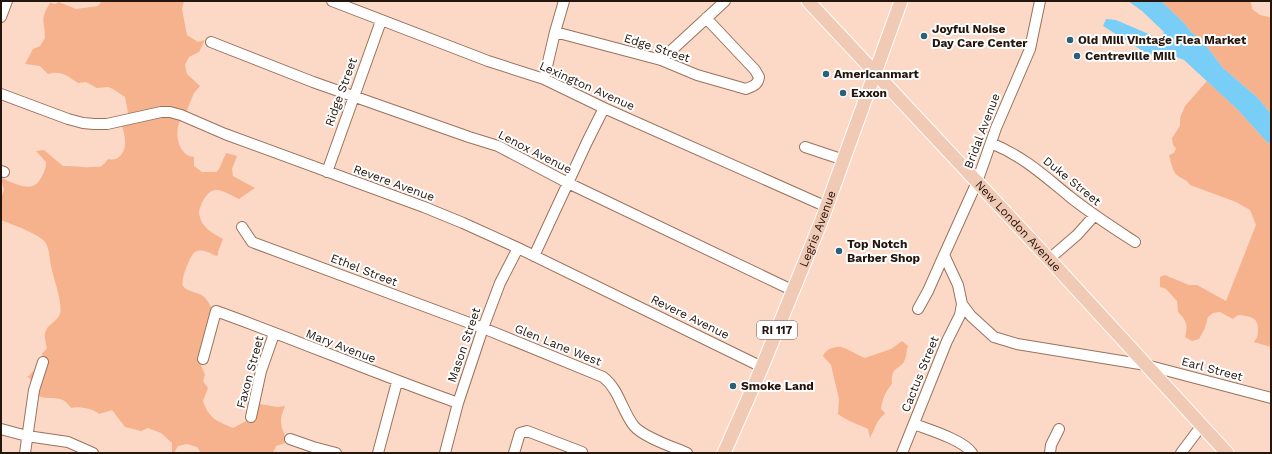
<svg xmlns="http://www.w3.org/2000/svg" width="1272" height="454" font-family="'Work Sans',sans-serif">
<style>
.green{fill:#f6b28c}
.water{fill:#78cef6}
.lines{fill:none;stroke-linecap:round;stroke-linejoin:round}
.minor-casing{stroke:#99725c;stroke-width:12}
.major-casing{stroke:#fff;stroke-width:15}
.minor{stroke:#fff;stroke-width:10}
.major{stroke:#f1cab5;stroke-width:13}
.poi-dot{fill:#27617a;stroke:#fff;stroke-width:1.5}
.labels{text-anchor:middle;dominant-baseline:central;stroke-width:4;stroke-linejoin:round;paint-order:stroke}
.shield{fill:#fff;stroke:#665b56;stroke-width:1}
.shield-label{font-size:11px;font-weight:bold;fill:#24150d}
.poi-label{font-size:12px;font-weight:bold;fill:#24150d;stroke:#fff;text-anchor:start}
.street-label{font-size:12px;fill:#24150d;stroke:#fff}
</style>
<rect width="100%" height="100%" fill="#fcd9c6"/>
<path class="green" d="M 102,1 L 184,1 L 182,9 L 187,35 L 198,42 L 205,40 L 199,52 L 189,57 L 185,65 L 187,74 L 200,86 L 194,93 L 185,115 C 172,124 176,156 194,157 L 194,166 L 202,172 L 216,172 L 219,169 L 226,153 L 237,156 L 232,169 L 233,176 L 255,188 L 239,199 C 232,196 225,191 218,190 C 207,189 201,203 199,212 C 199,215 201,221 203,224 C 208,231 216,235 223,239 L 218,252 L 218,255 L 216,256 C 210,253 202,248 195,252 C 190,255 180,281 183,286 C 187,292 198,292 203,296 C 207,299 211,307 214,312 L 201,365 L 205,375 L 203,381 L 208,388 L 203,401 C 209,419 217,421 233,428 L 248,420 L 255,403 L 277,407 L 285,406 C 278,422 281,427 288,442 L 276,446 L 273,453 L 201,453 L 197,447 L 187,444 L 178,446 L 174,453 L 172,453 L 172,443 L 161,433 L 148,428 L 141,431 L 125,427 L 112,410 L 99,414 C 94,409 78,406 71,408 C 63,397 60,399 48,398 C 44,398 39,396 35,395 C 34,389 33,380 27,376 L 29,376 L 33,371 L 38,370 L 43,362 L 42,353 L 44,352 L 47,348 C 46,344 44,337 45,333 C 47,324 57,322 60,314 C 63,302 53,278 51,266 C 49,258 50,249 45,242 C 38,233 12,225 1,220 L 1,198 L 4,190 L 1,178 C 15,183 32,195 41,178 C 44,172 46,169 46,162 L 36,151 L 44,150 L 63,166 C 70,166 76,166 83,167 C 88,168 94,166 100,167 L 105,163 L 108,159 C 113,160 116,160 120,156 C 129,147 124,133 121,122 L 129,118 L 125,97 L 113,89 L 108,87 L 97,88 L 86,82 L 78,83 C 68,76 60,70 48,74 L 40,66 L 25,64 L 33,49 L 40,46 L 45,38 C 45,21 39,20 50,3 L 55,4 L 59,2 L 76,9 L 98,6 Z
M 1161,1 L 1251,1 L 1252,9 L 1260,15 L 1269,17 L 1271,19 L 1271,114 L 1258,98 L 1223,68 L 1201,39 L 1192,33 L 1183,22 Z
M 1207,81 L 1237,109 L 1267,142 L 1271,144 L 1271,347 L 1254,342 C 1257,338 1258,335 1258,330 C 1259,317 1249,316 1238,315 L 1233,319 L 1220,312 L 1213,313 L 1208,317 L 1205,328 L 1199,339 L 1192,341 L 1185,337 C 1188,325 1187,321 1178,312 L 1177,301 L 1166,289 L 1160,287 L 1160,277 L 1165,275 L 1189,285 L 1197,285 L 1226,301 L 1256,225 L 1250,210 L 1236,202 L 1190,185 C 1187,179 1181,179 1177,175 C 1172,171 1171,161 1169,155 L 1174,153 L 1176,148 L 1173,145 L 1172,138 L 1180,126 L 1180,118 L 1185,106 Z
M 902,341 L 908,346 C 906,350 907,355 905,359 C 902,370 890,365 892,384 C 886,390 882,400 881,409 L 885,413 L 878,421 L 870,438 L 868,429 C 858,424 847,421 838,414 L 839,399 L 831,365 L 823,356 C 825,350 834,346 841,347 C 847,348 859,356 865,358 L 891,349 Z"/>
<path class="water" d="M 1128,1 L 1161,1 L 1183,22 L 1192,33 L 1201,39 L 1223,68 L 1258,98 L 1271,114 L 1271,144 L 1267,142 L 1237,109 L 1184,60 L 1176,57 L 1161,59 L 1143,51 L 1103,26 L 1106,19 L 1116,20 L 1158,38 L 1161,37 L 1164,32 L 1142,11 Z"/>
<g class="lines">
<g class="minor-casing">
<path id="minor" d="M 332,1 L 488,61 L 544,79 L 604,108 L 827,207
M 1040,1 L 1030,49 L 996,128 L 977,182 L 944,255 L 958,285 L 962,304 L 971,316 L 994,337 L 1017,344 L 1146,365 L 1271,398
M 1,17 L 7,1
M 555,32 L 661,60 L 697,75 L 746,89 C 753,86 758,85 759,77 L 755,70 L 706,18
M 211,42 L 313,82 L 469,137 L 498,146 L 568,183 L 794,291
M 661,60 L 725,1
M 544,79 L 555,32 L 564,1
M 1,94 L 68,119 L 83,123 L 94,124 L 107,124 L 161,112 L 170,112 L 181,115 L 225,134 L 424,207 L 463,223 L 518,248 L 762,367
M 991,143 C 1024,157 1042,174 1069,196 C 1090,213 1112,227 1135,242
M 805,147 L 844,160
M 1,171 L 4,172
M 327,172 L 381,21
M 242,227 L 252,242 L 483,328 L 603,377 C 619,389 622,411 634,426 C 643,437 673,447 687,453
M 534,256 L 587,142 L 604,108
M 1049,259 L 1077,235 L 1094,216
M 918,309 L 928,291 L 944,255
M 203,359 L 216,311 C 297,340 376,374 458,403
M 251,417 L 261,371 L 274,334
M 914,424 C 930,430 963,440 972,453
M 1,429 L 27,436 L 68,442 L 93,453
M 290,439 L 313,447 L 336,453
M 25,453 L 34,390 L 43,362
M 378,453 L 397,382
M 445,453 L 458,403 L 483,328 L 500,283 L 518,248
M 514,453 L 520,433 L 527,431 L 582,452 L 581,453
M 902,453 L 947,341 L 960,315 L 962,304
M 1050,453 L 1051,445 L 1059,429
M 1181,453 L 1202,425"/>
</g>
<g class="major-casing">
<g id="major">
<path id="s1" d="M 808,1 L 1049,259 L 1227,453"/>
<path id="s2" d="M 724,453 L 762,367 L 821,222 L 901,1"/>
</g>
</g>
<use href="#minor" class="minor"/>
<use href="#major" class="major"/>
</g>
<g class="poi-dot">
<circle cx="924" cy="36" r="4"/>
<circle cx="1070" cy="40" r="4"/>
<circle cx="1077" cy="56" r="4"/>
<circle cx="826" cy="74" r="4"/>
<circle cx="843" cy="93" r="4"/>
<circle cx="839" cy="251" r="4"/>
<circle cx="733" cy="386" r="4"/>
</g>
<g class="labels">
<rect class="shield" x="757" y="321" width="40" height="18" rx="3"/>
<g class="shield-label">
<text x="777" y="330">RI 117</text>
</g>
<g class="poi-label">
<text x="932" y="29">Joyful Noise<tspan x="932" dy="14">Day Care Center</tspan></text>
<text x="1078" y="40">Old Mill Vintage Flea Market</text>
<text x="1085" y="56">Centreville Mill</text>
<text x="834" y="74">Americanmart</text>
<text x="851" y="93">Exxon</text>
<text x="847" y="244">Top Notch<tspan x="847" dy="14">Barber Shop</tspan></text>
<text x="741" y="386">Smoke Land</text>
</g>
<g class="street-label">
<text transform="translate(657 48) rotate(18)">Edge Street</text>
<text transform="translate(587 86) rotate(24)">Lexington Avenue</text>
<text transform="translate(341 92) rotate(-70)">Ridge Street</text>
<text transform="translate(982 131) rotate(-69)">Bridal Avenue</text>
<text transform="translate(535 152) rotate(27)">Lenox Avenue</text>
<text transform="translate(1072 181) rotate(39)">Duke Street</text>
<text transform="translate(394 183) rotate(20)">Revere Avenue</text>
<text stroke="none"><textPath href="#s1" startOffset="308">New London Avenue</textPath></text>
<text stroke="none"><textPath href="#s2" startOffset="243">Legris Avenue</textPath></text>
<text transform="translate(364 270) rotate(21)">Ethel Street</text>
<text transform="translate(690 317) rotate(26)">Revere Avenue</text>
<text transform="translate(464 345) rotate(-71)">Mason Street</text>
<text transform="translate(558 345) rotate(22)">Glen Lane West</text>
<text transform="translate(341 346) rotate(21)">Mary Avenue</text>
<text transform="translate(1212 369) rotate(15)">Earl Street</text>
<text transform="translate(250 372) rotate(-75)">Faxon Street</text>
<text transform="translate(920 374) rotate(-68)">Cactus Street</text>
</g>
</g>
<rect width="1272" height="454" fill="none" stroke="#24150d" stroke-width="4"/>
</svg>
